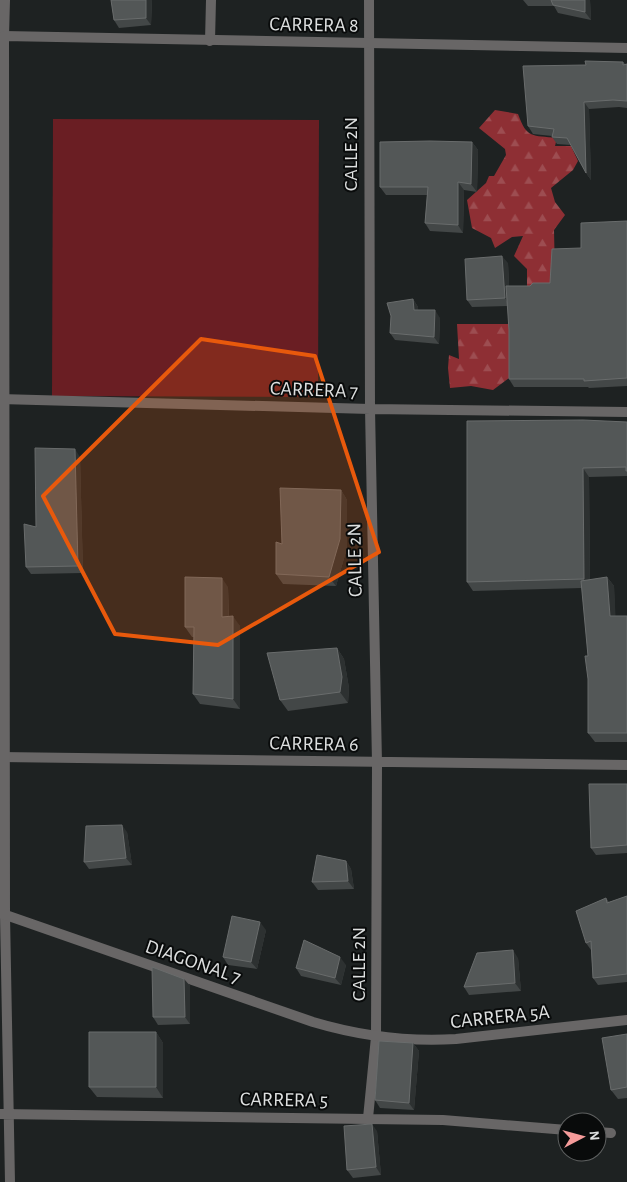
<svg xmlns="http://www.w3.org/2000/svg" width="627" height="1182" font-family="'Alegreya Sans',sans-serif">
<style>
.grass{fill:#6a1e23}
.forest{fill:url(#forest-firs)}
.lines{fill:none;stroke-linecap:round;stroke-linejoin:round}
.minor{stroke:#686666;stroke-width:10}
.tertiary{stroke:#686666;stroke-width:10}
.wall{fill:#434747}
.shaded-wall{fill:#2d3131}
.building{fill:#535757;stroke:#696c6c}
.marked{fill:#e8590c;fill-opacity:0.2;stroke:#e8590c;stroke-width:4;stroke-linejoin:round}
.labels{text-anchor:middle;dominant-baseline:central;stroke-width:4;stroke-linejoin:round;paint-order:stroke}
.street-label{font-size:20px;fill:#dee0e0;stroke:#090b0b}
</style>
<defs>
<pattern id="forest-firs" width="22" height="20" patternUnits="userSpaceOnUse" patternTransform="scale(1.25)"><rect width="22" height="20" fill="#8e2f34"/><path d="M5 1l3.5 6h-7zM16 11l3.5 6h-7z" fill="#9d4d51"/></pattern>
</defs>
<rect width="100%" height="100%" fill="#1e2222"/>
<path class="grass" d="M 53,119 L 319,120 L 318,397 L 52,396 Z"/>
<path class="forest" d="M 495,110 L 518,114 C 527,139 532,135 557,138 L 555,146 L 571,146 L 578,161 L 573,170 L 551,188 L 555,202 L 565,215 L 554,230 L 555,275 L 550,288 L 527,287 L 527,269 L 514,256 L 523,236 L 512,237 L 495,248 L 491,238 L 472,228 L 467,200 L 486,183 L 489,176 L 494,176 L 506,155 L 505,149 L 479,128 Z
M 457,324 L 511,324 L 512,360 L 509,378 L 493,390 L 471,386 L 450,388 L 448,368 L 449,355 L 459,359 Z"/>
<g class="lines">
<path class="minor" d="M 0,37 L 4,36 L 5,0
M 210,41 L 211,0
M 0,399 L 370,409 L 627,412
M 0,757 L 627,765
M 5,915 L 10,1182
M 0,1114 L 443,1120 L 567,1130
M 368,1118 L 376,1037 L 377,763 L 370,409 L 369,0
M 597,1132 L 611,1133"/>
<path class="tertiary" d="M 0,913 L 313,1022 C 360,1036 407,1042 456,1039 L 627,1020
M 5,915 L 4,36 L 627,48"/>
</g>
<path class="wall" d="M 111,0 L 152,0 L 151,25 L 119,28 L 114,20 Z
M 523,0 L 590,0 L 591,20 L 558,13 L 554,6 L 528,6 Z
M 623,62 L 625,64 L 627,64 L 627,108 L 619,107 L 589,109 L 591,180 L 586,173 L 571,145 L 557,144 L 552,137 L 552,136 L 533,134 L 528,126 L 586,65 Z
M 472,142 L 478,150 L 477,192 L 464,190 L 463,233 L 430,231 L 425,223 L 427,195 L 386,195 L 380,187 Z
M 627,221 L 627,386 L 589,388 L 588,387 L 514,387 L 509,379 L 509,330 L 508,306 L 472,307 L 467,300 L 508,263 L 509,286 L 530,286 L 550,283 L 581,248 Z
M 413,299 L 418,307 L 418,310 L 440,318 L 439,344 L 395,340 L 390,333 Z
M 627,422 L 627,476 L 589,477 L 590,580 L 607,577 L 614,586 L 615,616 L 627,616 L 627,742 L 595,742 L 588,733 L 588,656 L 582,588 L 473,591 L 467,582 Z
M 80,457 L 83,573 L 31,574 L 26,567 L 36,527 Z
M 341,490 L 347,500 L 347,548 L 336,586 L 283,584 L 276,574 L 282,544 Z
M 228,587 L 229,616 L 240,626 L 240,709 L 200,704 L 193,694 L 194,637 L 192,637 L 185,627 Z
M 337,648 L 344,659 L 349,688 L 348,703 L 288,711 L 280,700 Z
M 627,784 L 627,853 L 596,855 L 591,848 Z
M 127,832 L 132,865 L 89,869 L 84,862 Z
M 346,861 L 351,869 L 354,889 L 318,890 L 312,882 Z
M 627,896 L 627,982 L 598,985 L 593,978 L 591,950 L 586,943 L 606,898 L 609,902 Z
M 266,930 L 257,969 L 228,965 L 223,957 Z
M 518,958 L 521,991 L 469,995 L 464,987 Z
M 346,965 L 341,985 L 301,976 L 296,968 Z
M 184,979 L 190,986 L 190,1024 L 158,1025 L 153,1017 Z
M 156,1032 L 163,1043 L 163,1098 L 97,1097 L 89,1087 Z
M 627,1034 L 627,1098 L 618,1099 L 611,1090 Z
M 413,1043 L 419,1051 L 414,1110 L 380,1108 L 375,1100 Z
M 377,1131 L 381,1175 L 353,1178 L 347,1170 Z"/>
<path class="shaded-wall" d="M 146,0 L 152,0 L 151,25 L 146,18 Z
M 585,0 L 590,0 L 591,20 L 585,12 Z
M 584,102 L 589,109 L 591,180 L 586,173 Z
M 472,142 L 478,150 L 477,192 L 471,184 Z
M 458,182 L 464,190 L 463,233 L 458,225 Z
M 502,256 L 508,263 L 510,306 L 505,298 Z
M 413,299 L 418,307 L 419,317 L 414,310 Z
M 435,310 L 440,318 L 439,344 L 434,337 Z
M 75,449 L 80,457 L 83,573 L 78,566 Z
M 583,468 L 589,477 L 590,588 L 584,579 Z
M 341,490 L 347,500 L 347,548 L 336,586 L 329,577 Z
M 607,577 L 614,586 L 616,625 L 610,616 Z
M 222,578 L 228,587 L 229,626 L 222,617 Z
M 233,616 L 240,626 L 240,709 L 233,699 Z
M 337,648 L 344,659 L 349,688 L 348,703 L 340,692 Z
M 122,825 L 127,832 L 132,865 L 126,858 Z
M 346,861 L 351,869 L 354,889 L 348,881 Z
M 260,922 L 266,930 L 257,969 L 251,962 Z
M 513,950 L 518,958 L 521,991 L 515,983 Z
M 340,957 L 346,965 L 341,985 L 335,978 Z
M 184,979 L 190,986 L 190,1024 L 185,1017 Z
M 156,1032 L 163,1043 L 163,1098 L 156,1087 Z
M 413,1043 L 419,1051 L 414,1110 L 409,1103 Z
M 372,1124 L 377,1131 L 381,1175 L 376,1167 Z"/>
<path class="building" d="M 111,0 L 146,0 L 146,18 L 114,20 Z
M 551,0 L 585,0 L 585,12 L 553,5 Z
M 585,61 L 623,62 L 623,65 L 627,64 L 627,101 L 613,100 L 584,102 L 586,173 L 567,138 L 552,137 L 554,129 L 528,126 L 523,66 L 586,65 Z
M 430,141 L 472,142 L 471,184 L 458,182 L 458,225 L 425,223 L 428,187 L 380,187 L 380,142 Z
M 627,221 L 627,378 L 584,381 L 584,379 L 509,379 L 509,330 L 506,286 L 530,286 L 533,283 L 550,283 L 552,249 L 581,248 L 581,223 Z
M 502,256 L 505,298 L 467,300 L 465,259 Z
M 413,299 L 414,310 L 435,310 L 434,337 L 390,333 L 391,316 L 387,303 Z
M 583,420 L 627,422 L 627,471 L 626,471 L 626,467 L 583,468 L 584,579 L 467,582 L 467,421 Z
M 35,448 L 75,449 L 78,566 L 26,567 L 24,524 L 36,527 Z
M 280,488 L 341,490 L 340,539 L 329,577 L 276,574 L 276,542 L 282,544 Z
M 185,577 L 222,578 L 222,617 L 233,616 L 233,699 L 193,694 L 194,627 L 185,627 Z
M 607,577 L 610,616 L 627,616 L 627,733 L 588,733 L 588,679 L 585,656 L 588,656 L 581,581 Z
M 337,648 L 342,677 L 340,692 L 280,700 L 267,653 Z
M 589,784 L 627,784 L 627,845 L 591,848 Z
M 122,825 L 126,858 L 84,862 L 86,826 Z
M 317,855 L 346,861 L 348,881 L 312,882 Z
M 627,896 L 627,974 L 593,978 L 591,941 L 586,943 L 576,911 L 606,898 L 607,903 Z
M 232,916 L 260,922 L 251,962 L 223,957 Z
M 304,940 L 340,957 L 335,978 L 296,968 Z
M 513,950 L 515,983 L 464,987 L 477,953 Z
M 152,967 L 184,979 L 185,1017 L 153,1017 Z
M 89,1032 L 156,1032 L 156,1087 L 89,1087 Z
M 627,1034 L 627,1087 L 611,1090 L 602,1038 Z
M 379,1041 L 413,1043 L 409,1103 L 375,1100 Z
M 372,1124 L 376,1167 L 347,1170 L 344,1126 Z"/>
<path class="marked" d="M 201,339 L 315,356 L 379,552 L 218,645 L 115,634 L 43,496 Z"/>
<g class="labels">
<g class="street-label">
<text transform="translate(314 25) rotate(1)">CARRERA 8</text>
<text transform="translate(351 154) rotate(-90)">CALLE 2N</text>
<text transform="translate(314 390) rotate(2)">CARRERA 7</text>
<text transform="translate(355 560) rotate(-91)">CALLE 2N</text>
<text transform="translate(314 744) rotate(1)">CARRERA 6</text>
<text transform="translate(193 962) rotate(19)">DIAGONAL 7</text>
<text transform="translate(359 964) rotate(-90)">CALLE 2N</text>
<text transform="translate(500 1017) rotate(-6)">CARRERA 5A</text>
<text transform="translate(284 1100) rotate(1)">CARRERA 5</text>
</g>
</g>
<g transform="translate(582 1137) rotate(84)"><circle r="24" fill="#090b0b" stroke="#5e6060"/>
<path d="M0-4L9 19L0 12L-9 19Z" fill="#f59b9a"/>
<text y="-8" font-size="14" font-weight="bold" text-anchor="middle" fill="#dee0e0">N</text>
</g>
</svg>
